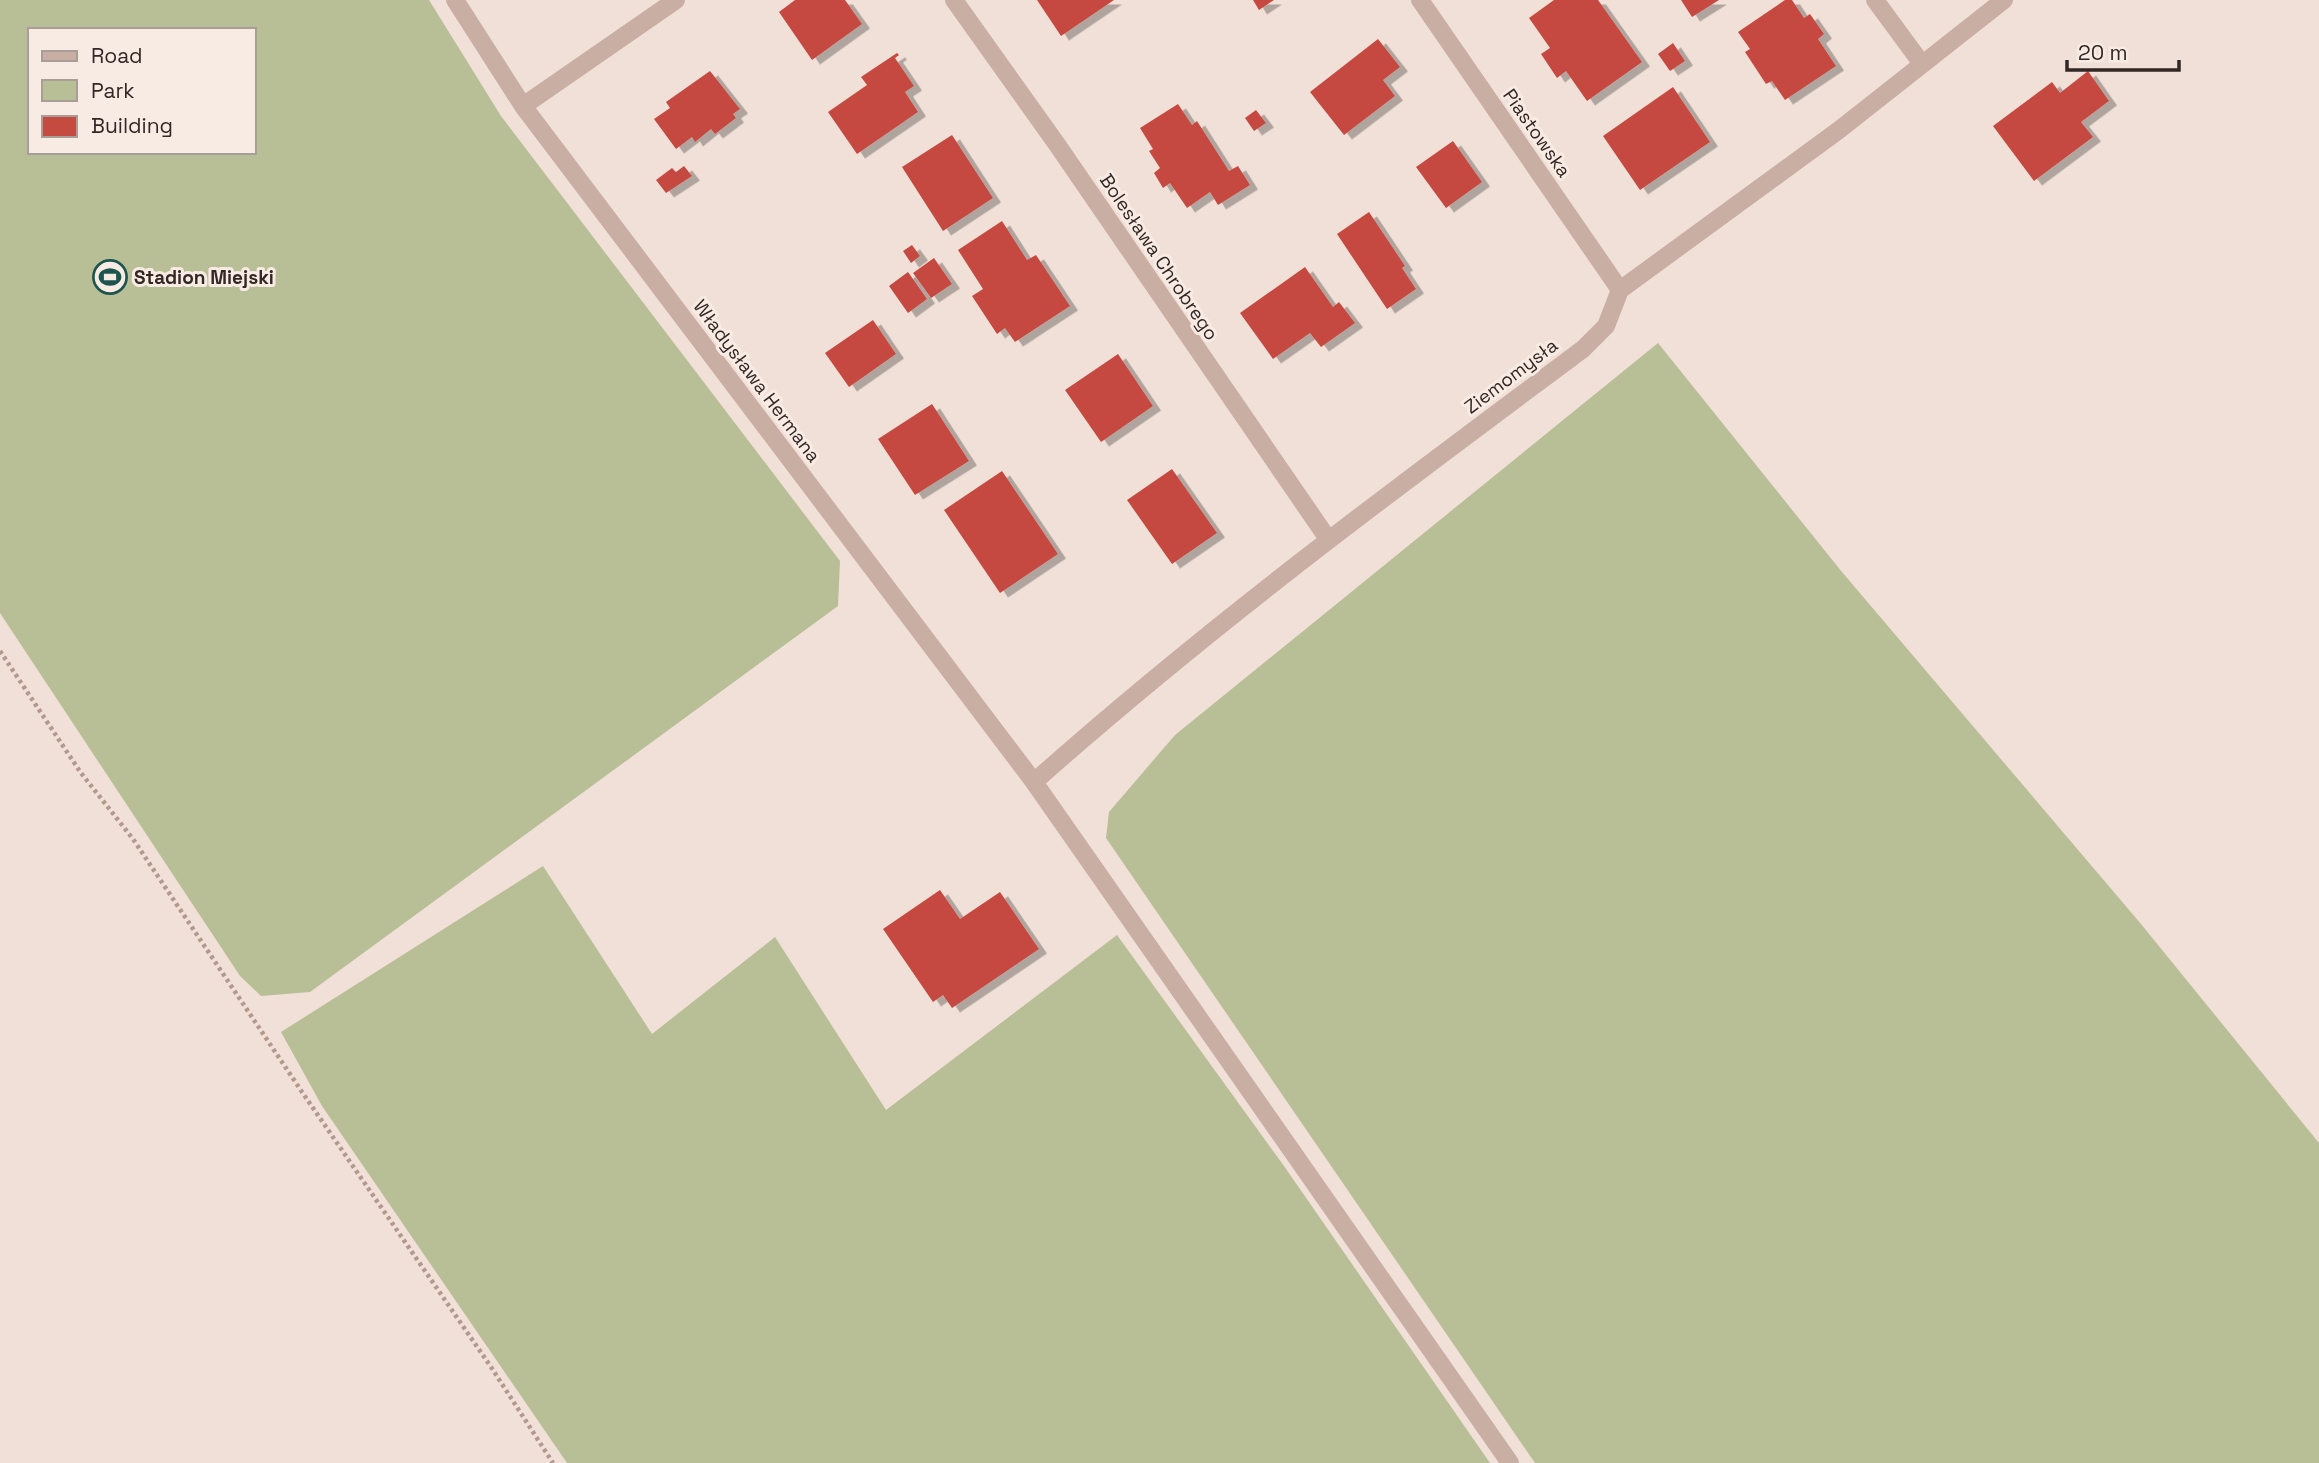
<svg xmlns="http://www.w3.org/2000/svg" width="2319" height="1463" font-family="'Space Grotesk',sans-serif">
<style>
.green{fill:#b8bf97;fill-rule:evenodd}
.building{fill:#c54a40;filter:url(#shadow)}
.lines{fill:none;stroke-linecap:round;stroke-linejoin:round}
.path{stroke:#b3988e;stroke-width:4.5;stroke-dasharray:3.5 3.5;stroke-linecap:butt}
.minor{stroke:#c8aea3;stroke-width:18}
.labels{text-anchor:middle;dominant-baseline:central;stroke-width:6;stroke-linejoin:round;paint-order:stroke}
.street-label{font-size:19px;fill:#332725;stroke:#f8ebe3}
.poi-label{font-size:19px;font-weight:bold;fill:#332725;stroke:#f8ebe3;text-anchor:start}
</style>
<defs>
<filter id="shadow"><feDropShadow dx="8" dy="4.5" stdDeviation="0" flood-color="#0004"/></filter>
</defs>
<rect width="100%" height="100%" fill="#f0e0d7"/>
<path class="green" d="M 0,0 L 429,0 L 501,116 L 840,561 L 838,606 L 310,992 L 261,996 L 240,976 L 0,613 ZM 30,30 L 254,30 L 254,152 L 30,152 Z
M 1658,343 L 1842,572 L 2141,924 L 2319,1143 L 2319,1463 L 1535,1463 L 1106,838 L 1109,812 L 1175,735 Z
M 543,866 L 652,1034 L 775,937 L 886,1110 L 1117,935 L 1284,1166 L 1490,1463 L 567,1463 L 322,1106 L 281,1032 Z"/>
<path class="building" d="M 795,0 L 845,0 L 862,24 L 812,60 L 779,12 Z
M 1037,0 L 1114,0 L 1061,36 Z
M 1253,0 L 1274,0 L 1259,10 Z
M 1554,0 L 1598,0 L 1642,62 L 1587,101 L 1566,71 L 1557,78 L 1541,54 L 1550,48 L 1529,18 Z
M 1681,0 L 1719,0 L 1692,17 Z
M 1785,0 L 1792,0 L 1804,18 L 1810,14 L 1824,34 L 1818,39 L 1836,66 L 1785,100 L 1772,81 L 1766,84 L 1745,52 L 1750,49 L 1738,32 Z
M 1378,39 L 1400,67 L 1383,80 L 1395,96 L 1344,135 L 1310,92 Z
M 1673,43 L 1685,61 L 1670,71 L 1658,54 Z
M 897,53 L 899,55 L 895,58 L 914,86 L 905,92 L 918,112 L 857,154 L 828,112 L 867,85 L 861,77 Z
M 710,71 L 740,109 L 733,114 L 736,118 L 715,134 L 711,129 L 695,142 L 692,137 L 676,149 L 654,119 L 670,108 L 666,102 Z
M 2088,71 L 2109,101 L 2081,122 L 2093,137 L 2034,181 L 1993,126 L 2052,82 L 2060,93 Z
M 1673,87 L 1710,142 L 1640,190 L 1603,136 Z
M 1178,104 L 1192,125 L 1197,121 L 1229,171 L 1238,166 L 1250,185 L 1218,205 L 1210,192 L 1187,208 L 1170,183 L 1163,188 L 1154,173 L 1160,168 L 1149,151 L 1153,149 L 1140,128 Z
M 1256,110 L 1266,123 L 1254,131 L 1245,118 Z
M 952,135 L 993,198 L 943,231 L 902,167 Z
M 1453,141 L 1482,182 L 1446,208 L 1416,167 Z
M 684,166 L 692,176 L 666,193 L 656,180 L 672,168 L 676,172 Z
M 1369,212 L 1405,266 L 1402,268 L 1416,289 L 1387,309 L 1337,234 Z
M 1002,221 L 1027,260 L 1036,255 L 1070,306 L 1015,342 L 1005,328 L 997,334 L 972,296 L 983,289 L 958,250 Z
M 912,245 L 920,256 L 911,263 L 903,251 Z
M 934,258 L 952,284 L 931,298 L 913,273 Z
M 1305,267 L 1333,307 L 1339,302 L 1355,323 L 1321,347 L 1310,333 L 1273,359 L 1240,313 Z
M 908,272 L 927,299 L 908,313 L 889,286 Z
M 873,320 L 896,354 L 849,387 L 825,353 Z
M 1118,354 L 1153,406 L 1101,442 L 1065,390 Z
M 932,404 L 969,461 L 915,495 L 878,439 Z
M 1172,469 L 1217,533 L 1172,564 L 1127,500 Z
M 1002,471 L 1058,554 L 1000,593 L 944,510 Z
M 940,890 L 960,919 L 1000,892 L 1039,949 L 952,1008 L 943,995 L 933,1002 L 883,929 Z"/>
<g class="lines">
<path class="path" d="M 0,651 L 81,773 L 133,839 L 302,1092 L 491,1367 L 553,1463"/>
<path class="minor" d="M 455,0 L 523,106 L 1034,782 L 1510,1463
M 954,0 L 1056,143 L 1328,539
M 1420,0 L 1620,290
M 1875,0 L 1922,64
M 523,106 L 676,0
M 1034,782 C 1208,627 1396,488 1583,349 L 1606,326 L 1620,290 L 1839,130 L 2004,0"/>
</g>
<defs>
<g id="stadium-ring" transform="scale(1.75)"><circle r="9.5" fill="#f8ebe3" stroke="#1c544e" stroke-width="1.5"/><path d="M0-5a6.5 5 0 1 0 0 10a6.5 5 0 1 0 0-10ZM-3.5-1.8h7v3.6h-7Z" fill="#1c544e"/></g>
</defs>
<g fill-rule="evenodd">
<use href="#stadium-ring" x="110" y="277"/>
</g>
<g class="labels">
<g class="street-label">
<text transform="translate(1537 133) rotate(55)">Piastowska</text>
<text transform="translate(1159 257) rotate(56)">Bolesława Chrobrego</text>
<text transform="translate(1511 376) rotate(-37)">Ziemomysła</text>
<text transform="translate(757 381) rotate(53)">Władysława Hermana</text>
</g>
<g class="poi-label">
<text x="134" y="277">Stadion Miejski</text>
</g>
</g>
<rect x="28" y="28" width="228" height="126" fill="#f8ebe3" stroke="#a99d97" stroke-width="2"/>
<rect x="42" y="51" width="35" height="10" fill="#c8aea3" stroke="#a99d97" stroke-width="2"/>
<text x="91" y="63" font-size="21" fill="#332725">Road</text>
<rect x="42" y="80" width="35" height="21" fill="#b8bf97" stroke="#a99d97" stroke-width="2"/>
<text x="91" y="98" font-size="21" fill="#332725">Park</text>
<rect x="42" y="116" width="35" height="21" fill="#c54a40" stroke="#a99d97" stroke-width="2"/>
<text x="91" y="133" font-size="21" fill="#332725">Building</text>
<path d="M2067 60v10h112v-10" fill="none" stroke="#332725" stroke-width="3.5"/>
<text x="2078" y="60" font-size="21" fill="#332725" stroke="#f8ebe3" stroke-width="5" paint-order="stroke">20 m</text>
</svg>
